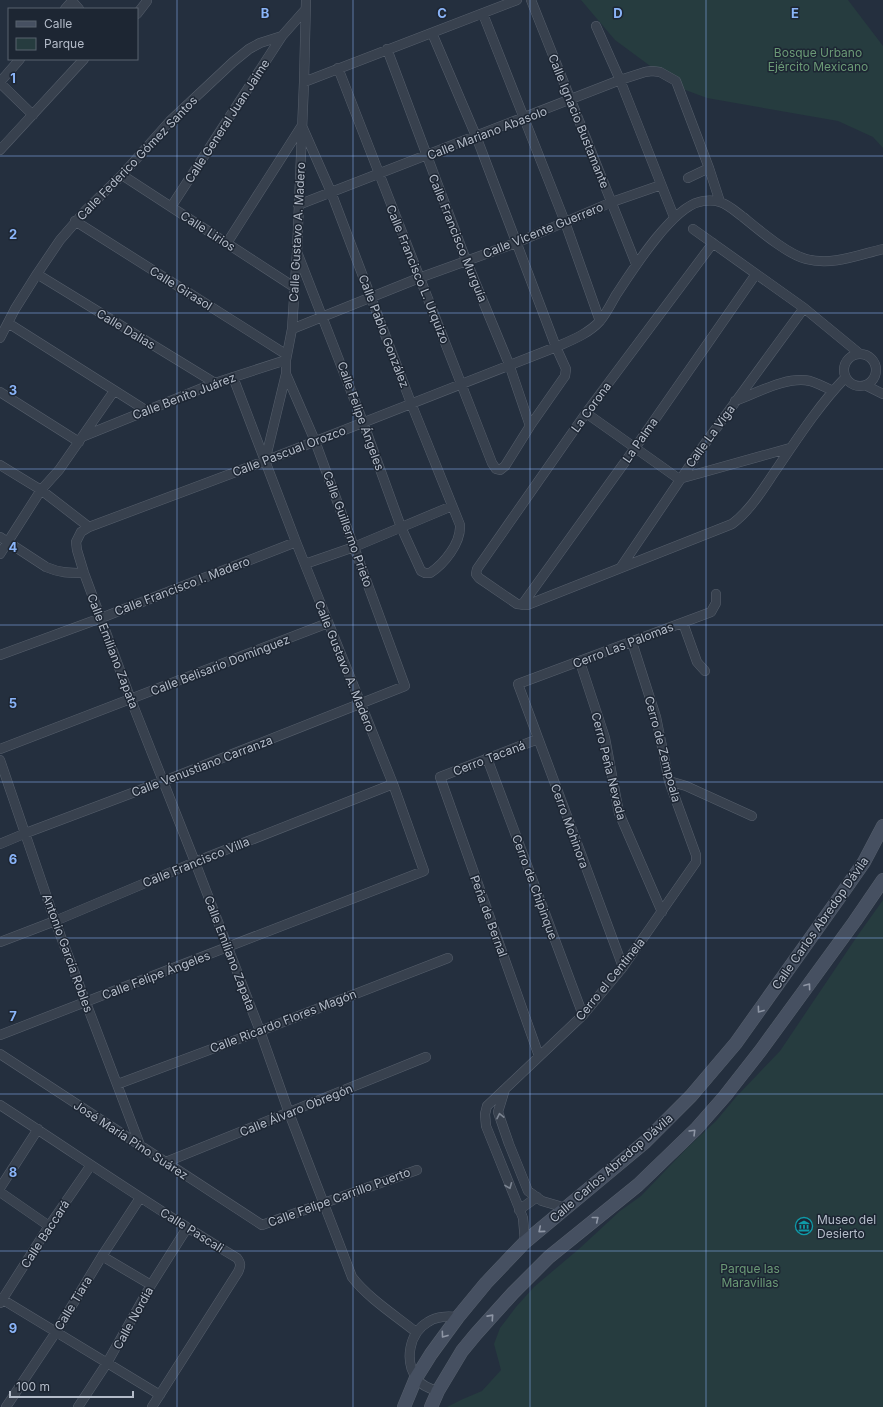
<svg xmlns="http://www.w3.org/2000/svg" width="883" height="1407" font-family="Inter,sans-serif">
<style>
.green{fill:#263c3f}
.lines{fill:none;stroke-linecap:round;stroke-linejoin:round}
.street-casing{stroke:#565f6c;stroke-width:10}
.secondary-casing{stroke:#565f6c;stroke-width:14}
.street{stroke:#38414e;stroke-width:9}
.secondary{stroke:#465061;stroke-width:13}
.oneway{stroke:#8e96a5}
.oneway2{stroke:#7c8592}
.grid{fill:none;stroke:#8ab4f8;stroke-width:1;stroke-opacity:0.55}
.labels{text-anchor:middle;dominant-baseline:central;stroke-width:3;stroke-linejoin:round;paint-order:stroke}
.park-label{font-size:12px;fill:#6b9a76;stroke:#1d2633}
.street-label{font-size:12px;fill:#b4bcc9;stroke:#1d2633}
.poi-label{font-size:12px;fill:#b4bcc9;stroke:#1d2633;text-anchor:start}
.grid-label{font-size:13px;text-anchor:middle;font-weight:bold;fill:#8ab4f8;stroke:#1d2633;stroke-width:3;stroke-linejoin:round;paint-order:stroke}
</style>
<rect width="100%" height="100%" fill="#242f3e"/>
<path class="green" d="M 581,0 L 848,0 L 883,46 L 883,148 L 873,137 L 838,121 L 707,98 L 680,88 L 615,40 Z
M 883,900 L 883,1407 L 447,1407 L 463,1399 L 482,1391 L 501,1370 L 494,1344 L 500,1328 L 516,1307 L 534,1287 L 580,1248 L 620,1211 L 641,1196 L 687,1148 L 716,1121 L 736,1097 L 780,1051 L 858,935 Z"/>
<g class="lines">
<g class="street-casing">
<path id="street" d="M 531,0 L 636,264
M 72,1 L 79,9
M 65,9 L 73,0
M 137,14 L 147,1
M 483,14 L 565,222 L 600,321
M 596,26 L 620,80 L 674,217
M 387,49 L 466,260 L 509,364 L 530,426
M 338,68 L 492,463 L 496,469 L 500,470 L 505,466 L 530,426 L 565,376 L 566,369 L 556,347 L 476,136 L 432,33
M 0,82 L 20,59
M 304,82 L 517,0
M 0,83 L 33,115
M 0,150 L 84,59
M 122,175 L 294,287
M 688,178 L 709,168
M 298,205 L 620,80 L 645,72 L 652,71 L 660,72 L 676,81 L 709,168 L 720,202
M 171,207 L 282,36
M 75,221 L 287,355
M 693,229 L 804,308 L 860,354
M 227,243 L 301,127
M 713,243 L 586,413 L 477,569 L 476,574 L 479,578 L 517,604 L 527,605 L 732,524 C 752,509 764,487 778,467 C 799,436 820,404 845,378
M 297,252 L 363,422 L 401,527 L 421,571 L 425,573 L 430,573 C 444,564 461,543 460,525 L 411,403 L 331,192 L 302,126
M 37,274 L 215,383
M 8,323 L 147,411
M 292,329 L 419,278 L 516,243 L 612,202 L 661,185
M 0,338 L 15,309 L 37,274 L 60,240 L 86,210 L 122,175 L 170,121 L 233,62 L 249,49 L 260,43 L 282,36 L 305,10
M844 370a16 16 0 1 1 32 0a16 16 0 1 1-32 0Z
M 867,386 L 883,394
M 0,392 L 79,442
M 735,401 C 757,393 786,376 810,381 C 817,383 825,387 833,391
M 586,413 L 679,479 L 790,448
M 84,436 L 215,383 L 286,360
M 265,461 L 286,374 L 286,360 L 292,329 L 297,252 L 304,82 L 306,0
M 0,465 L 41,490 L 89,527
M 0,537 L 46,567 C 60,573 69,573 84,573
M 0,554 L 41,490 L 59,470 L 114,391
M 305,564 L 354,547 L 452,506
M 621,567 L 701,449 L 804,308
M 522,605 L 635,448 L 756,274
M 683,623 L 697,662 L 705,671
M 0,655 L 101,618 L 296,542
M 580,662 L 605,738 L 619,813 L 662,912
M 538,739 L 440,777 L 539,1056
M 0,749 L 328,623
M 487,758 L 583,1015
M 0,760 L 55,921 L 140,1145
M 669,781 L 686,786 L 752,816
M 0,844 L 26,833 L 164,781 L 405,686 L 315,441 L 286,374
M 0,942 L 55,921 L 195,862 L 393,784
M 623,967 L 518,684 L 711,612 L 716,603 L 716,594
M 0,1035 L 424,871 L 393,784 L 296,542 L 233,377
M 0,1054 L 262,1225 L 417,1170
M 118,1084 L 260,1031 L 448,958
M 505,1089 L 498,1112 L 509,1144 L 528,1191 L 542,1201 L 566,1208
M 0,1105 C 79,1156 156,1210 237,1258 C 241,1263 241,1266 238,1272 L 152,1407
M 166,1162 L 426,1057
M 0,1188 L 38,1129
M 0,1192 L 49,1226
M 519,1210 L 537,1197
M 525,1242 L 523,1218 L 486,1126 L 485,1114 L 487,1106 L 583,1015 L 623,967 L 696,862 L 696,855 L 669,781 L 656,717 L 632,642
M 102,1256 L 151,1285
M 0,1298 L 160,1395
M 0,1303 L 49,1226 L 91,1165
M 416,1332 C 396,1316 367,1297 352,1277 L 289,1113 L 260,1031 L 195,862 L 131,700 L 84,573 L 77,550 L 76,542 L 81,532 L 89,527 L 265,461 L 556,347 C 572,340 588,334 600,321 C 606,314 611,304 616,295 C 632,271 671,209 699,202 C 705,200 715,200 720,202 C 729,205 736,212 743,217 C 759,230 787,254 806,259 C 832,266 858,255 883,249
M 438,1391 C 430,1389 422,1386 417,1379 C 404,1361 409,1333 428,1322 C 437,1316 447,1316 458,1317
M 6,1407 L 56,1332 L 102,1256 L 140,1198
M 78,1407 L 107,1363 L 151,1285 L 187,1228"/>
</g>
<g class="secondary-casing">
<path id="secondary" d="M 404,1407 L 416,1378 L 431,1354 L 458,1317 L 486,1283 L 525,1242 L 645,1142 L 691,1096 L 736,1043 L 839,898 L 864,862 L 883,826
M 431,1407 L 438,1391 L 462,1351 L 476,1334 L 513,1293 L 549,1257 L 638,1185 L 696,1129 L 725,1096 L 761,1050 L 855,921 L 883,880"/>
</g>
<use href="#street" class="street"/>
<use href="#secondary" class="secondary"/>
</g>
<defs><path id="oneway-chevron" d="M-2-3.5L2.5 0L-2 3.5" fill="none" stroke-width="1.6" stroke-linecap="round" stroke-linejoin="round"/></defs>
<g class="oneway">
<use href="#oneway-chevron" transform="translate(808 986) rotate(-54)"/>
<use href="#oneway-chevron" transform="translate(760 1010) rotate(126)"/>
<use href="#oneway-chevron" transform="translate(693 1132) rotate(-45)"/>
<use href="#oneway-chevron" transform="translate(596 1219) rotate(-39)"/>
<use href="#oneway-chevron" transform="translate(541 1230) rotate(140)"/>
<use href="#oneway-chevron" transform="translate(491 1317) rotate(-48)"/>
<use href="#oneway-chevron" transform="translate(444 1335) rotate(126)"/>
</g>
<g class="oneway2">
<use href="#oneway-chevron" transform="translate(500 1116) rotate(-102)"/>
<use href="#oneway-chevron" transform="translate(509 1186) rotate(68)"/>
</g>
<path class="grid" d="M 177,0 L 177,1407M 353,0 L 353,1407M 530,0 L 530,1407M 706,0 L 706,1407M 0,156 L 883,156M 0,313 L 883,313M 0,469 L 883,469M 0,625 L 883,625M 0,782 L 883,782M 0,938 L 883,938M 0,1094 L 883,1094M 0,1251 L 883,1251"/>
<defs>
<g id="museum-ring" transform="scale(0.9)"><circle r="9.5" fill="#1d2633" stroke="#0f9aa8" stroke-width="1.5"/><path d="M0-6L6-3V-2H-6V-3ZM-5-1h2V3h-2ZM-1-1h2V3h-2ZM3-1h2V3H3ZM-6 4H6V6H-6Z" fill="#0f9aa8"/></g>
</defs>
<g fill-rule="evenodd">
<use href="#museum-ring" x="804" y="1226"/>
</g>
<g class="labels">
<g class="park-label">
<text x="818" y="52">Bosque Urbano<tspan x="818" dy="14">Ejército Mexicano</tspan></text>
<text x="750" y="1268">Parque las<tspan x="750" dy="14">Maravillas</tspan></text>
</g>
<g class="street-label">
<text transform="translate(227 121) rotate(-57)">Calle General Juan Jaime</text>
<text transform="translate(579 121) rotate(68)">Calle Ignacio Bustamante</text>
<text transform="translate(487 133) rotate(-21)">Calle Mariano Abasolo</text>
<text transform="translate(137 158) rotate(-46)">Calle Federico Gómez Santos</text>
<text transform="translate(543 230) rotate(-22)">Calle Vicente Guerrero</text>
<text transform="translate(208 231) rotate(33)">Calle Lirios</text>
<text transform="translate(297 232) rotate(-87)">Calle Gustavo A. Madero</text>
<text transform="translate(458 238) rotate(68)">Calle Francisco Murguía</text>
<text transform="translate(418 274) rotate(68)">Calle Francisco L. Urquizo</text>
<text transform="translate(181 288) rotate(32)">Calle Girasol</text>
<text transform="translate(126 329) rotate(31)">Calle Dalias</text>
<text transform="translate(384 331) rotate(69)">Calle Pablo González</text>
<text transform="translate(184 396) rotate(-21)">Calle Benito Juárez</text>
<text transform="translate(591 407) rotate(-54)">La Corona</text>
<text transform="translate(361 416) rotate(70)">Calle Felipe Ángeles</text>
<text transform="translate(710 436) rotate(-54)">Calle La Viga</text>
<text transform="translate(640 440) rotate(-55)">La Palma</text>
<text transform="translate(289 451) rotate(-21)">Calle Pascual Orozco</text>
<text transform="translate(348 529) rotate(70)">Calle Guillermo Prieto</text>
<text transform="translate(182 586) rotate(-21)">Calle Francisco I. Madero</text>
<text transform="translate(623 645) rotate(-21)">Cerro Las Palomas</text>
<text transform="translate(113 651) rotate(69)">Calle Emiliano Zapata</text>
<text transform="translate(220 665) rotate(-21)">Calle Belisario Domínguez</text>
<text transform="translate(345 666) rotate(68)">Calle Gustavo A. Madero</text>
<text transform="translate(663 749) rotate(75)">Cerro de Zempoala</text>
<text transform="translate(489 758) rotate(-21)">Cerro Tacaná</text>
<text transform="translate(202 766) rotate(-21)">Calle Venustiano Carranza</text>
<text transform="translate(609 766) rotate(76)">Cerro Peña Nevada</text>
<text transform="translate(570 826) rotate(70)">Cerro Mohinora</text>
<text transform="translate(196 862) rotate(-22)">Calle Francisco Villa</text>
<text transform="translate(535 887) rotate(70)">Cerro de Chipinque</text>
<text transform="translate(489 916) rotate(70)">Peña de Bernal</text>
<text transform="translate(820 923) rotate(-55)">Calle Carlos Abredop Dávila</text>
<text transform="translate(68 953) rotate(70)">Antonio García Robles</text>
<text transform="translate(230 953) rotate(69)">Calle Emiliano Zapata</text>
<text transform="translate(156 975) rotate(-21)">Calle Felipe Ángeles</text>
<text transform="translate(610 979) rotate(-51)">Cerro el Centinela</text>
<text transform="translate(283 1021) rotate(-21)">Calle Ricardo Flores Magón</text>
<text transform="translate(296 1110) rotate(-22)">Calle Álvaro Obregón</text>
<text transform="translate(131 1140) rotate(33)">José María Pino Suárez</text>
<text transform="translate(611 1168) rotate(-41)">Calle Carlos Abredop Dávila</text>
<text transform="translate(339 1197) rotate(-20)">Calle Felipe Carrillo Puerto</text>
<text transform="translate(192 1230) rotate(32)">Calle Pascali</text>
<text transform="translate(45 1234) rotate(-57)">Calle Baccará</text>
<text transform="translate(73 1303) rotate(-59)">Calle Tiara</text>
<text transform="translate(133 1318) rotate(-61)">Calle Nordia</text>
</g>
<g class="poi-label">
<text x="817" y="1219">Museo del<tspan x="817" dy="14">Desierto</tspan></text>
</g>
</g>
<g class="grid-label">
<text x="265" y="18">B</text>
<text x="442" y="18">C</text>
<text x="618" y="18">D</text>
<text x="795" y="18">E</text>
<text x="13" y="83">1</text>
<text x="13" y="239">2</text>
<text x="13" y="395">3</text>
<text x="13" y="552">4</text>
<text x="13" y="708">5</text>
<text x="13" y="864">6</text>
<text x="13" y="1021">7</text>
<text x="13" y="1177">8</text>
<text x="13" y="1333">9</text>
</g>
<rect x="8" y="8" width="130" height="52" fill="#1d2633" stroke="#59626f"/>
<rect x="16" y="21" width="20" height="6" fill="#465061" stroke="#59626f"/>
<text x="44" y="28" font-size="12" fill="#b4bcc9">Calle</text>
<rect x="16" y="38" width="20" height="12" fill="#263c3f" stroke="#59626f"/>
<text x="44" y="48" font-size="12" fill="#b4bcc9">Parque</text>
<path d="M10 1391v6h123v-6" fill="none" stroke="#b4bcc9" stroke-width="2"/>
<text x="16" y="1391" font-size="12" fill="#b4bcc9" stroke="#1d2633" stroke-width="3" paint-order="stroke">100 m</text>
</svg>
